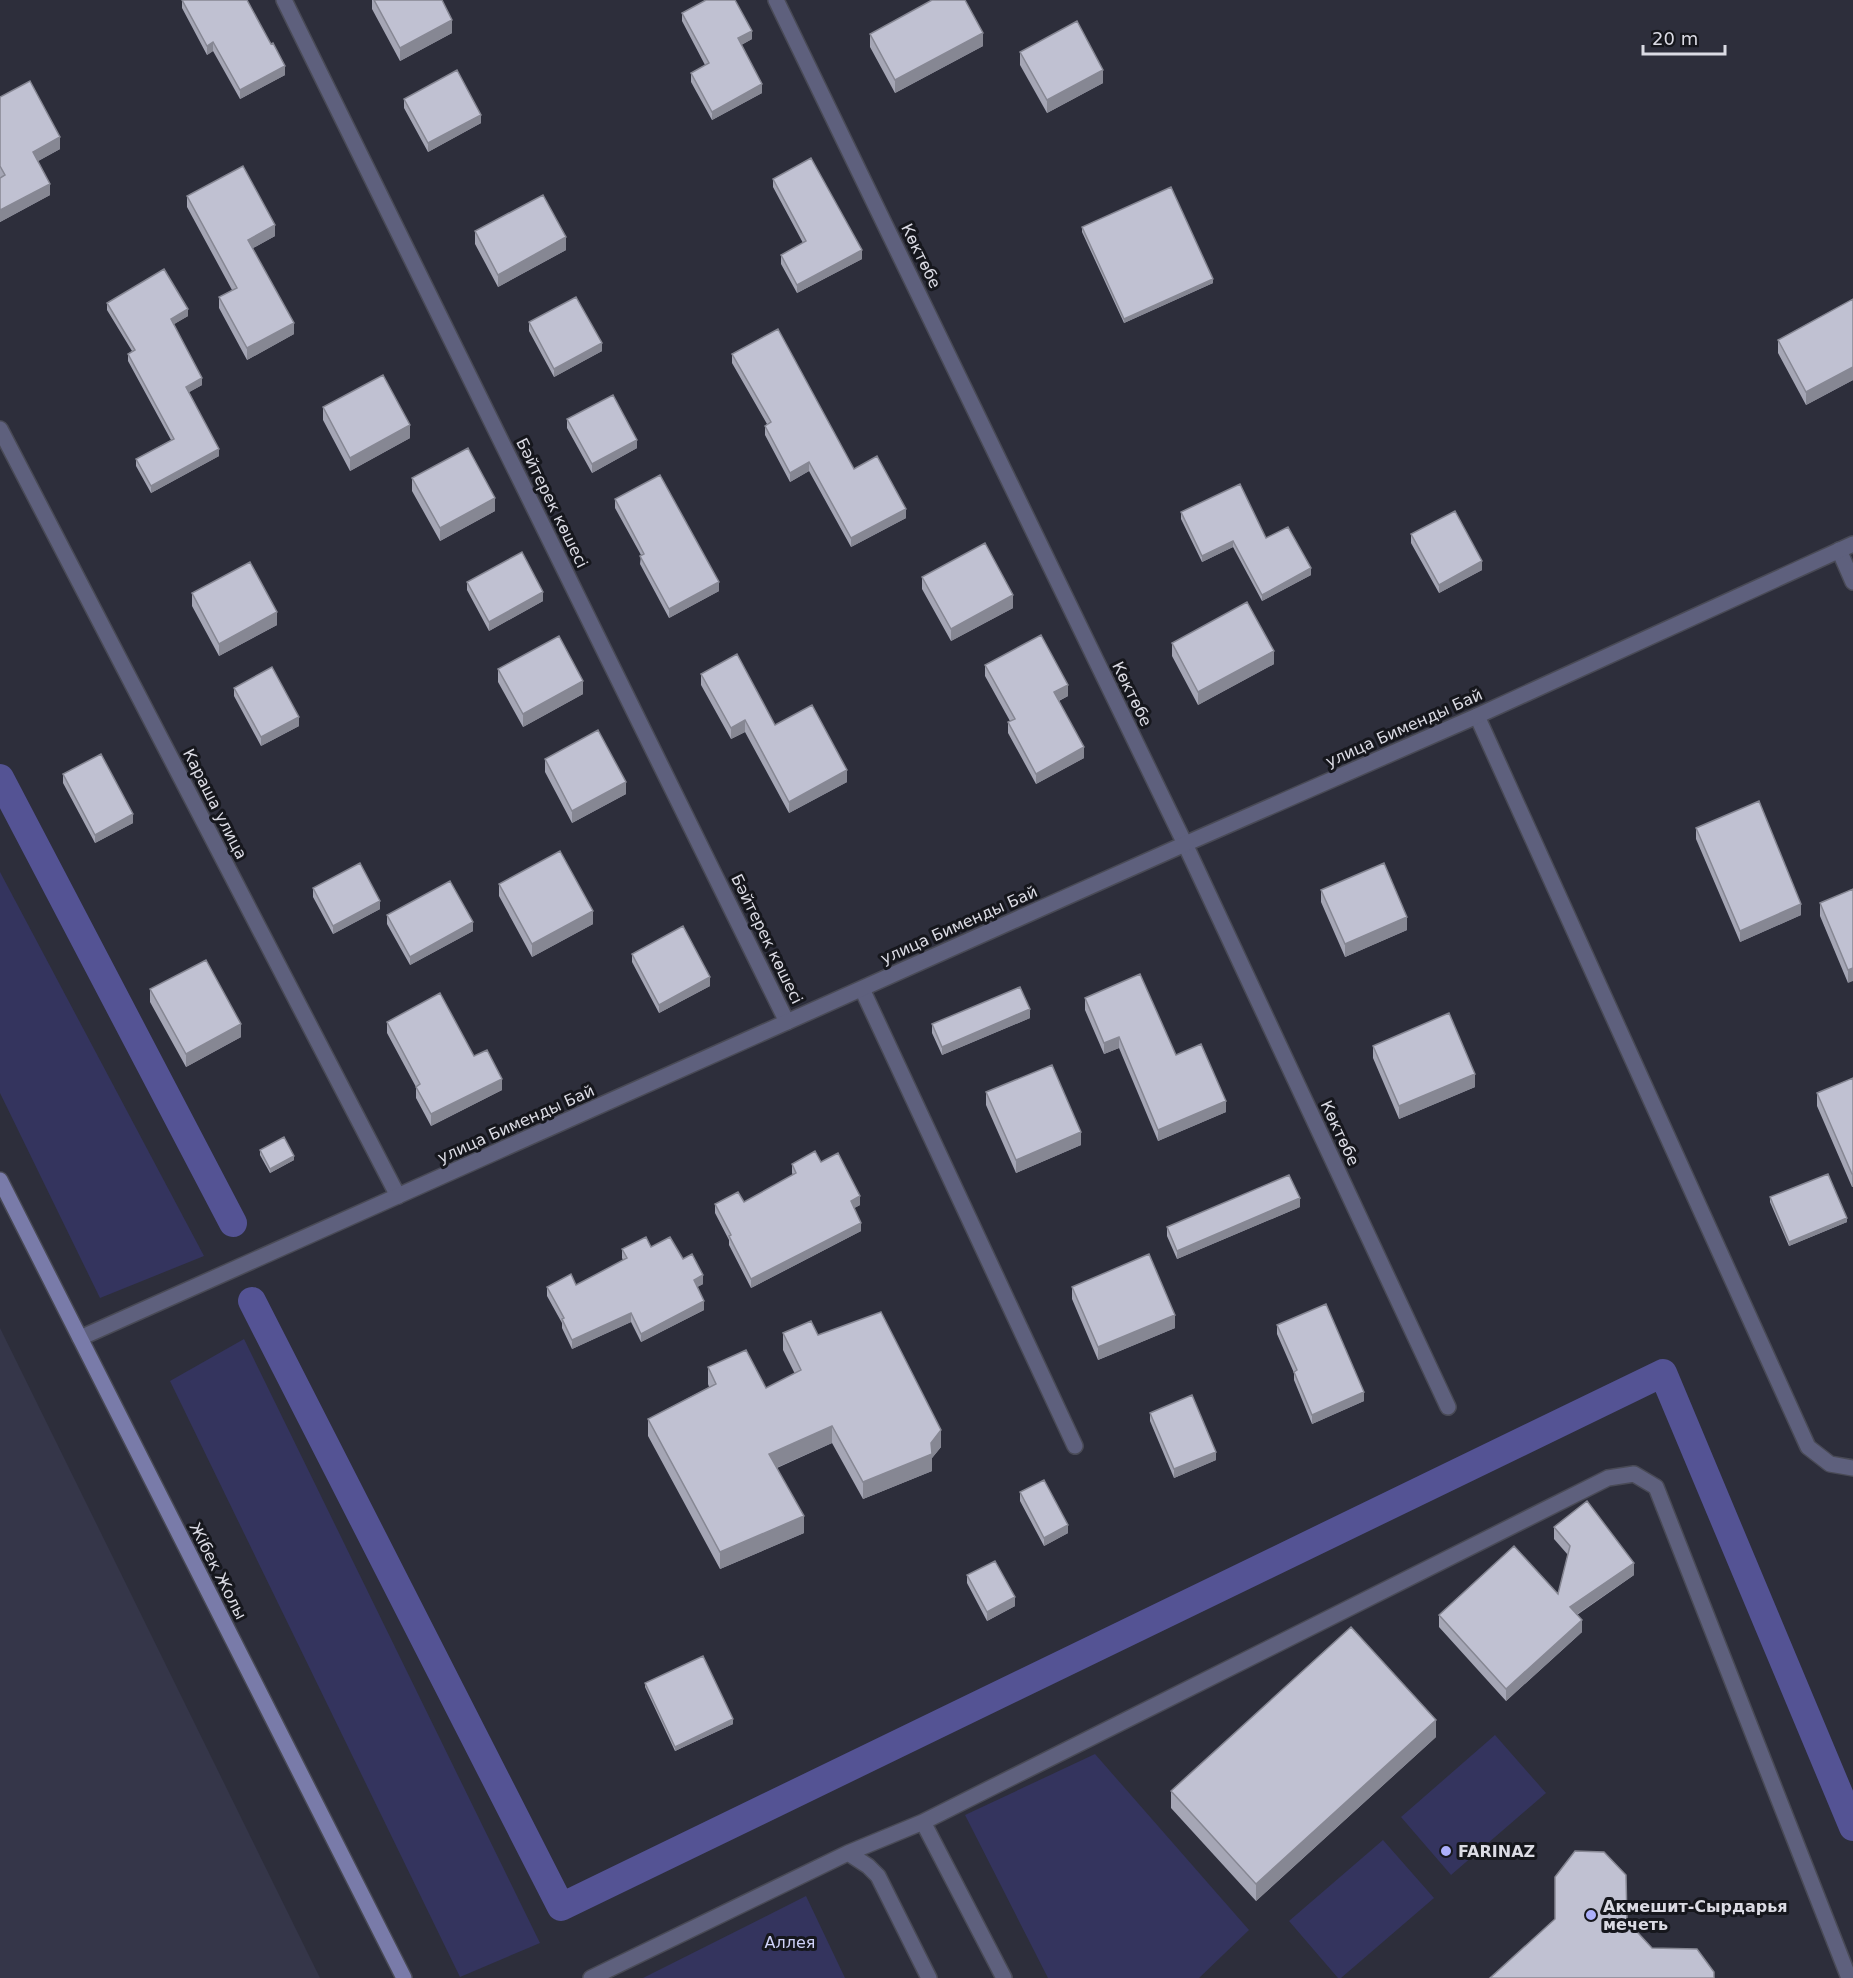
<svg xmlns="http://www.w3.org/2000/svg" width="1853" height="1978" font-family="'DejaVu Sans',sans-serif">
<style>
.built{fill:#353649}
.green{fill:#34345e}
.lines{fill:none;stroke-linecap:round;stroke-linejoin:round}
.canal{stroke:#545394;stroke-width:28}
.service-casing{stroke:#494a56;stroke-width:18}
.minor-casing{stroke:#494a56;stroke-width:18}
.tertiary-casing{stroke:#494a56;stroke-width:18}
.secondary-casing{stroke:#494a56;stroke-width:18}
.service{stroke:#5e607d;stroke-width:15}
.minor{stroke:#5e607d;stroke-width:15}
.tertiary{stroke:#5e607d;stroke-width:15}
.secondary{stroke:#797ba9;stroke-width:15}
.wall{fill:#a5a6b5}
.shaded-wall{fill:#868793}
.building{fill:#c0c1d2;stroke:#868793;stroke-width:1.5}
.poi-dot{fill:#acaffb;stroke:#16171d;stroke-width:2}
.labels{text-anchor:middle;dominant-baseline:central;stroke-width:6;stroke-linejoin:round;paint-order:stroke}
.street-label{font-size:16px;fill:#dbdbe4;stroke:#16171d}
.poi-label{font-size:16px;font-weight:bold;fill:#dbdbe4;stroke:#16171d;text-anchor:start}
.park-label{font-size:16px;fill:#cfd2f8;stroke:#16171d}
</style>
<rect width="100%" height="100%" fill="#2d2e3b"/>
<path class="built" d="M 0,1328 L 320,1978 L 0,1978 Z"/>
<path class="green" d="M 0,872 L 204,1256 L 100,1298 L 0,1093 Z
M 244,1339 L 540,1943 L 460,1977 L 170,1381 Z
M 1495,1735 L 1546,1793 L 1451,1875 L 1401,1817 Z
M 1095,1754 L 1249,1930 L 1199,1978 L 1048,1978 L 965,1815 Z
M 1383,1840 L 1434,1898 L 1341,1978 L 1338,1978 L 1289,1921 Z
M 806,1896 L 845,1978 L 643,1978 Z"/>
<g class="lines">
<path class="canal" d="M 0,778 L 233,1223
M 252,1301 L 561,1907 L 1663,1373 L 1853,1827"/>
<g class="service-casing">
<path id="service" d="M 862,989 L 1075,1446
M 923,1822 L 1004,1978
M 848,1853 L 868,1866 L 878,1876 L 929,1978
M 591,1978 L 848,1853 L 923,1822 L 1608,1478 L 1634,1474 L 1656,1487 L 1849,1978"/>
</g>
<g class="minor-casing">
<path id="minor" d="M 284,0 L 787,1022
M 776,0 L 1185,844 L 1448,1407
M 0,429 L 398,1196
M 1839,550 L 1853,582
M 1477,716 L 1808,1447 L 1830,1464 L 1853,1468"/>
</g>
<g class="tertiary-casing">
<path id="tertiary" d="M 80,1338 L 1185,844 L 1477,716 L 1853,544"/>
</g>
<g class="secondary-casing">
<path id="secondary" d="M 0,1180 L 404,1978"/>
</g>
<use href="#service" class="service"/>
<use href="#minor" class="minor"/>
<use href="#tertiary" class="tertiary"/>
<use href="#secondary" class="secondary"/>
</g>
<path class="wall" d="M 182,0 L 271,44 L 285,75 L 240,99 L 213,51 L 207,55 L 182,8 Z
M 372,0 L 442,0 L 452,33 L 400,61 L 372,9 Z
M 682,13 L 752,39 L 741,45 L 762,93 L 712,120 L 691,82 L 691,73 L 705,65 L 682,21 Z
M 870,34 L 983,46 L 895,93 L 870,47 Z
M 1020,52 L 1103,83 L 1047,113 L 1020,65 Z
M 0,97 L 60,149 L 38,161 L 50,195 L 0,222 Z
M 404,99 L 481,123 L 428,152 L 404,108 Z
M 773,179 L 862,259 L 797,293 L 781,264 L 781,255 L 803,243 L 773,187 Z
M 187,196 L 275,236 L 253,248 L 294,334 L 247,360 L 219,308 L 219,297 L 232,290 L 187,207 Z
M 1082,227 L 1213,283 L 1124,323 L 1082,232 Z
M 475,231 L 566,250 L 498,287 L 475,244 Z
M 1853,299 L 1853,380 L 1806,405 L 1778,353 L 1778,340 Z
M 107,303 L 188,316 L 174,324 L 202,385 L 189,392 L 219,456 L 151,493 L 136,466 L 136,459 L 171,440 L 128,361 L 128,354 L 132,351 L 107,310 Z
M 529,322 L 602,351 L 554,377 L 529,331 Z
M 732,354 L 854,469 L 906,518 L 851,547 L 809,471 L 790,482 L 765,435 L 765,426 L 767,424 L 732,363 Z
M 323,407 L 410,438 L 350,471 L 323,420 Z
M 567,419 L 637,448 L 592,473 L 567,428 Z
M 412,478 L 495,511 L 440,541 L 412,491 Z
M 615,499 L 719,591 L 669,618 L 640,564 L 641,555 L 615,508 Z
M 1181,512 L 1311,575 L 1262,601 L 1233,547 L 1202,562 L 1181,519 Z
M 1411,534 L 1482,570 L 1439,593 L 1411,543 Z
M 922,577 L 1013,608 L 951,641 L 922,589 Z
M 467,582 L 543,601 L 489,631 L 467,590 Z
M 192,593 L 277,625 L 219,656 L 192,606 Z
M 1172,643 L 1274,664 L 1198,705 L 1172,656 Z
M 985,665 L 1068,696 L 1059,701 L 1084,758 L 1036,784 L 1008,733 L 1008,722 L 1010,721 L 985,676 Z
M 498,669 L 583,694 L 523,727 L 498,682 Z
M 701,674 L 775,725 L 847,782 L 789,813 L 745,732 L 731,739 L 701,685 Z
M 234,688 L 299,726 L 261,746 L 234,696 Z
M 545,759 L 626,794 L 572,823 L 545,772 Z
M 63,774 L 133,823 L 95,843 L 63,783 Z
M 1696,828 L 1801,915 L 1740,942 L 1696,839 Z
M 499,884 L 593,924 L 532,957 L 499,896 Z
M 313,888 L 380,909 L 333,934 L 313,897 Z
M 1853,889 L 1848,983 L 1820,916 L 1820,903 Z
M 1321,890 L 1407,930 L 1345,957 L 1321,902 Z
M 387,915 L 473,931 L 410,965 L 387,924 Z
M 632,954 L 710,986 L 659,1013 L 632,962 Z
M 150,989 L 241,1037 L 186,1067 L 150,1002 Z
M 1085,998 L 1176,1055 L 1226,1112 L 1158,1141 L 1119,1048 L 1104,1054 L 1085,1010 Z
M 1030,1018 L 942,1055 L 932,1033 L 932,1024 Z
M 387,1022 L 474,1056 L 502,1090 L 431,1126 L 416,1098 L 416,1087 L 387,1033 Z
M 1373,1046 L 1475,1087 L 1399,1119 L 1373,1058 Z
M 1853,1078 L 1852,1187 L 1817,1106 L 1817,1093 Z
M 986,1092 L 1081,1145 L 1016,1173 L 986,1105 Z
M 260,1150 L 294,1160 L 270,1173 L 260,1155 Z
M 821,1162 L 860,1205 L 854,1208 L 861,1231 L 751,1288 L 729,1245 L 729,1240 L 715,1213 L 715,1204 L 744,1202 L 793,1175 L 792,1173 L 792,1164 Z
M 1770,1197 L 1847,1222 L 1789,1246 L 1770,1202 Z
M 1300,1207 L 1177,1259 L 1167,1236 L 1167,1227 Z
M 651,1247 L 683,1259 L 703,1284 L 697,1287 L 704,1310 L 641,1342 L 631,1322 L 572,1349 L 562,1328 L 562,1323 L 547,1296 L 547,1287 L 576,1285 L 623,1260 L 622,1258 L 622,1249 Z
M 1072,1287 L 1175,1328 L 1098,1360 L 1072,1299 Z
M 1277,1325 L 1364,1401 L 1312,1424 L 1294,1380 L 1294,1373 L 1277,1334 Z
M 783,1333 L 818,1335 L 941,1447 L 932,1458 L 932,1471 L 863,1499 L 832,1443 L 777,1468 L 804,1533 L 720,1569 L 648,1436 L 648,1419 L 709,1387 L 708,1384 L 708,1367 L 766,1388 L 795,1374 L 783,1350 Z
M 1150,1413 L 1216,1460 L 1174,1478 L 1150,1421 Z
M 1020,1492 L 1068,1533 L 1044,1546 L 1020,1501 Z
M 1554,1527 L 1634,1575 L 1577,1615 L 1582,1632 L 1506,1701 L 1439,1627 L 1439,1615 L 1558,1594 L 1568,1555 L 1554,1539 Z
M 967,1575 L 1015,1606 L 987,1621 L 967,1583 Z
M 645,1683 L 733,1724 L 675,1751 L 645,1687 Z
M 1436,1737 L 1256,1901 L 1171,1808 L 1171,1791 Z"/>
<path class="shaded-wall" d="M 452,20 L 452,33 L 400,61 L 400,48 Z
M 752,31 L 752,39 L 738,47 L 738,38 Z
M 983,33 L 983,46 L 895,93 L 895,80 Z
M 213,42 L 213,51 L 207,55 L 207,46 Z
M 285,66 L 285,75 L 240,99 L 240,90 Z
M 1103,70 L 1103,83 L 1047,113 L 1047,100 Z
M 762,84 L 762,93 L 712,120 L 712,112 Z
M 481,115 L 481,123 L 428,152 L 428,143 Z
M 60,137 L 60,149 L 33,164 L 33,152 Z
M 50,184 L 50,195 L 0,222 L 0,210 Z
M 275,225 L 275,236 L 248,251 L 248,240 Z
M 566,237 L 566,250 L 498,287 L 498,275 Z
M 862,250 L 862,259 L 797,293 L 797,285 Z
M 1213,279 L 1213,283 L 1124,323 L 1124,319 Z
M 188,309 L 188,316 L 171,326 L 171,319 Z
M 294,323 L 294,334 L 247,360 L 247,348 Z
M 602,343 L 602,351 L 554,377 L 554,369 Z
M 1853,367 L 1853,380 L 1806,405 L 1806,392 Z
M 202,378 L 202,385 L 186,394 L 186,387 Z
M 410,425 L 410,438 L 350,471 L 350,458 Z
M 637,440 L 637,448 L 592,473 L 592,464 Z
M 219,449 L 219,456 L 151,493 L 151,486 Z
M 809,462 L 809,471 L 790,482 L 790,473 Z
M 495,498 L 495,511 L 440,541 L 440,528 Z
M 906,509 L 906,518 L 851,547 L 851,538 Z
M 1233,541 L 1233,547 L 1202,562 L 1202,556 Z
M 1482,561 L 1482,570 L 1439,593 L 1439,585 Z
M 1311,568 L 1311,575 L 1262,601 L 1262,595 Z
M 719,582 L 719,591 L 669,618 L 669,609 Z
M 543,592 L 543,601 L 489,631 L 489,622 Z
M 1013,595 L 1013,608 L 951,641 L 951,629 Z
M 277,612 L 277,625 L 219,656 L 219,644 Z
M 1274,651 L 1274,664 L 1198,705 L 1198,692 Z
M 583,681 L 583,694 L 523,727 L 523,714 Z
M 1068,685 L 1068,696 L 1054,703 L 1054,692 Z
M 299,717 L 299,726 L 261,746 L 261,737 Z
M 745,720 L 745,732 L 731,739 L 731,728 Z
M 1084,747 L 1084,758 L 1036,784 L 1036,774 Z
M 847,770 L 847,782 L 789,813 L 789,802 Z
M 626,782 L 626,794 L 572,823 L 572,811 Z
M 133,814 L 133,823 L 95,843 L 95,835 Z
M 380,901 L 380,909 L 333,934 L 333,926 Z
M 1801,904 L 1801,915 L 1740,942 L 1740,931 Z
M 593,911 L 593,924 L 532,957 L 532,944 Z
M 1407,917 L 1407,930 L 1345,957 L 1345,944 Z
M 473,922 L 473,931 L 410,965 L 410,957 Z
M 1853,968 L 1853,981 L 1848,983 L 1848,970 Z
M 710,977 L 710,986 L 659,1013 L 659,1005 Z
M 1030,1009 L 1030,1018 L 942,1055 L 942,1047 Z
M 241,1024 L 241,1037 L 186,1067 L 186,1054 Z
M 1119,1037 L 1119,1048 L 1104,1054 L 1104,1043 Z
M 1475,1074 L 1475,1087 L 1399,1119 L 1399,1106 Z
M 502,1079 L 502,1090 L 431,1126 L 431,1114 Z
M 1226,1101 L 1226,1112 L 1158,1141 L 1158,1130 Z
M 1081,1132 L 1081,1145 L 1016,1173 L 1016,1160 Z
M 294,1156 L 294,1160 L 270,1173 L 270,1169 Z
M 1852,1174 L 1853,1174 L 1853,1187 L 1852,1187 Z
M 860,1196 L 860,1205 L 851,1210 L 851,1201 Z
M 1300,1198 L 1300,1207 L 1177,1259 L 1177,1251 Z
M 1847,1218 L 1847,1222 L 1789,1246 L 1789,1242 Z
M 861,1223 L 861,1231 L 751,1288 L 751,1279 Z
M 703,1275 L 703,1284 L 694,1289 L 694,1280 Z
M 704,1301 L 704,1310 L 641,1342 L 641,1334 Z
M 631,1313 L 631,1322 L 572,1349 L 572,1340 Z
M 1175,1315 L 1175,1328 L 1098,1360 L 1098,1347 Z
M 1364,1392 L 1364,1401 L 1312,1424 L 1312,1415 Z
M 832,1426 L 832,1443 L 769,1471 L 769,1454 Z
M 941,1430 L 941,1447 L 932,1458 L 932,1471 L 863,1499 L 863,1482 L 931,1443 Z
M 1216,1452 L 1216,1460 L 1174,1478 L 1174,1469 Z
M 804,1516 L 804,1533 L 720,1569 L 720,1552 Z
M 1068,1525 L 1068,1533 L 1044,1546 L 1044,1538 Z
M 1634,1563 L 1634,1575 L 1570,1619 L 1570,1607 Z
M 1015,1597 L 1015,1606 L 987,1621 L 987,1612 Z
M 1582,1620 L 1582,1632 L 1506,1701 L 1506,1689 Z
M 733,1719 L 733,1724 L 675,1751 L 675,1747 Z
M 1436,1720 L 1436,1737 L 1256,1901 L 1256,1884 Z"/>
<path class="building" d="M 182,0 L 247,0 L 271,44 L 273,43 L 285,66 L 240,90 L 213,42 L 207,46 Z
M 374,0 L 442,0 L 452,20 L 400,48 Z
M 706,0 L 735,0 L 752,31 L 738,38 L 762,84 L 712,112 L 691,73 L 709,63 L 682,13 Z
M 932,0 L 965,0 L 983,33 L 895,80 L 870,34 Z
M 1077,21 L 1103,70 L 1047,100 L 1020,52 Z
M 457,70 L 481,115 L 428,143 L 404,99 Z
M 30,81 L 60,137 L 33,152 L 50,184 L 0,210 L 0,178 L 5,175 L 0,166 L 0,97 Z
M 811,158 L 862,250 L 797,285 L 781,255 L 806,241 L 773,179 Z
M 243,166 L 275,225 L 248,240 L 294,323 L 247,348 L 219,297 L 237,288 L 187,196 Z
M 1171,187 L 1213,279 L 1124,319 L 1082,227 Z
M 543,195 L 566,237 L 498,275 L 475,231 Z
M 164,269 L 188,309 L 171,319 L 202,378 L 186,387 L 219,449 L 151,486 L 136,459 L 174,439 L 128,354 L 135,350 L 107,303 Z
M 576,297 L 602,343 L 554,369 L 529,322 Z
M 1853,299 L 1853,367 L 1806,392 L 1778,340 Z
M 778,329 L 854,469 L 877,456 L 906,509 L 851,538 L 809,462 L 790,473 L 765,426 L 771,422 L 732,354 Z
M 383,375 L 410,425 L 350,458 L 323,407 Z
M 613,395 L 637,440 L 592,464 L 567,419 Z
M 468,448 L 495,498 L 440,528 L 412,478 Z
M 660,475 L 719,582 L 669,609 L 640,556 L 644,554 L 615,499 Z
M 1240,484 L 1266,538 L 1288,527 L 1311,568 L 1262,595 L 1233,541 L 1202,556 L 1181,512 Z
M 1455,511 L 1482,561 L 1439,585 L 1411,534 Z
M 985,543 L 1013,595 L 951,629 L 922,577 Z
M 522,552 L 543,592 L 489,622 L 467,582 Z
M 250,562 L 277,612 L 219,644 L 192,593 Z
M 1247,602 L 1274,651 L 1198,692 L 1172,643 Z
M 1041,635 L 1068,685 L 1054,692 L 1084,747 L 1036,774 L 1008,722 L 1015,719 L 985,665 Z
M 559,636 L 583,681 L 523,714 L 498,669 Z
M 737,654 L 775,725 L 812,705 L 847,770 L 789,802 L 745,720 L 731,728 L 701,674 Z
M 272,667 L 299,717 L 261,737 L 234,688 Z
M 598,730 L 626,782 L 572,811 L 545,759 Z
M 101,754 L 133,814 L 95,835 L 63,774 Z
M 1759,801 L 1801,904 L 1740,931 L 1696,828 Z
M 560,851 L 593,911 L 532,944 L 499,884 Z
M 360,863 L 380,901 L 333,926 L 313,888 Z
M 1384,863 L 1407,917 L 1345,944 L 1321,890 Z
M 450,881 L 473,922 L 410,957 L 387,915 Z
M 1853,889 L 1853,968 L 1848,970 L 1820,903 Z
M 683,926 L 710,977 L 659,1005 L 632,954 Z
M 206,960 L 241,1024 L 186,1054 L 150,989 Z
M 1140,974 L 1176,1055 L 1201,1044 L 1226,1101 L 1158,1130 L 1119,1037 L 1104,1043 L 1085,998 Z
M 1020,987 L 1030,1009 L 942,1047 L 932,1024 Z
M 440,993 L 474,1056 L 487,1050 L 502,1079 L 431,1114 L 416,1087 L 420,1084 L 387,1022 Z
M 1449,1013 L 1475,1074 L 1399,1106 L 1373,1046 Z
M 1052,1065 L 1081,1132 L 1016,1160 L 986,1092 Z
M 1853,1078 L 1853,1174 L 1852,1174 L 1817,1093 Z
M 284,1137 L 294,1156 L 270,1169 L 260,1150 Z
M 815,1151 L 821,1162 L 838,1153 L 860,1196 L 851,1201 L 861,1223 L 751,1279 L 729,1236 L 731,1235 L 715,1204 L 738,1192 L 744,1202 L 796,1173 L 792,1164 Z
M 1828,1174 L 1847,1218 L 1789,1242 L 1770,1197 Z
M 1289,1175 L 1300,1198 L 1177,1251 L 1167,1227 Z
M 646,1237 L 651,1247 L 670,1237 L 683,1259 L 692,1254 L 703,1275 L 694,1280 L 704,1301 L 641,1334 L 631,1313 L 572,1340 L 562,1319 L 564,1318 L 547,1287 L 571,1274 L 576,1285 L 627,1258 L 622,1249 Z
M 1149,1254 L 1175,1315 L 1098,1347 L 1072,1287 Z
M 1326,1304 L 1364,1392 L 1312,1415 L 1294,1372 L 1297,1370 L 1277,1325 Z
M 881,1312 L 941,1430 L 931,1443 L 932,1454 L 863,1482 L 832,1426 L 769,1454 L 804,1516 L 720,1552 L 648,1419 L 716,1384 L 708,1367 L 746,1350 L 766,1388 L 801,1370 L 783,1333 L 811,1321 L 818,1335 Z
M 1192,1395 L 1216,1452 L 1174,1469 L 1150,1413 Z
M 1044,1480 L 1068,1525 L 1044,1538 L 1020,1492 Z
M 1587,1501 L 1634,1563 L 1570,1607 L 1582,1620 L 1506,1689 L 1439,1615 L 1514,1546 L 1558,1594 L 1570,1546 L 1554,1527 Z
M 995,1561 L 1015,1597 L 987,1612 L 967,1575 Z
M 1351,1627 L 1436,1720 L 1256,1884 L 1171,1791 Z
M 703,1656 L 733,1719 L 675,1747 L 645,1683 Z
M 1575,1851 L 1604,1852 L 1626,1875 L 1627,1921 L 1652,1948 L 1697,1949 L 1714,1972 L 1714,1978 L 1490,1978 L 1555,1919 L 1555,1877 Z"/>
<g class="poi-dot">
<circle cx="1446" cy="1851" r="6"/>
<circle cx="1591" cy="1915" r="6"/>
</g>
<g class="labels">
<g class="street-label">
<text transform="translate(921 256) rotate(64)">Көктөбе</text>
<text transform="translate(552 503) rotate(64)">Бәйтерек көшесі</text>
<text transform="translate(1132 694) rotate(64)">Көктөбе</text>
<text transform="translate(1404 728) rotate(-24)">улица Бименды Бай</text>
<text transform="translate(215 804) rotate(63)">Караша улица</text>
<text transform="translate(959 925) rotate(-24)">улица Бименды Бай</text>
<text transform="translate(767 939) rotate(64)">Бәйтерек көшесі</text>
<text transform="translate(516 1124) rotate(-24)">улица Бименды Бай</text>
<text transform="translate(1340 1133) rotate(65)">Көктөбе</text>
<text transform="translate(218 1571) rotate(63)">Жібек Жолы</text>
</g>
<g class="poi-label">
<text x="1458" y="1851">FARINAZ</text>
<text x="1603" y="1906">Акмешит-Сырдарья<tspan x="1603" dy="18">мечеть</tspan></text>
</g>
<g class="park-label">
<text x="790" y="1942">Аллея</text>
</g>
</g>
<path d="M1643 45v9h82v-9" fill="none" stroke="#dbdbe4" stroke-width="3"/>
<text x="1652" y="45" font-size="18" fill="#dbdbe4" stroke="#16171d" stroke-width="4.5" paint-order="stroke">20 m</text>
</svg>
